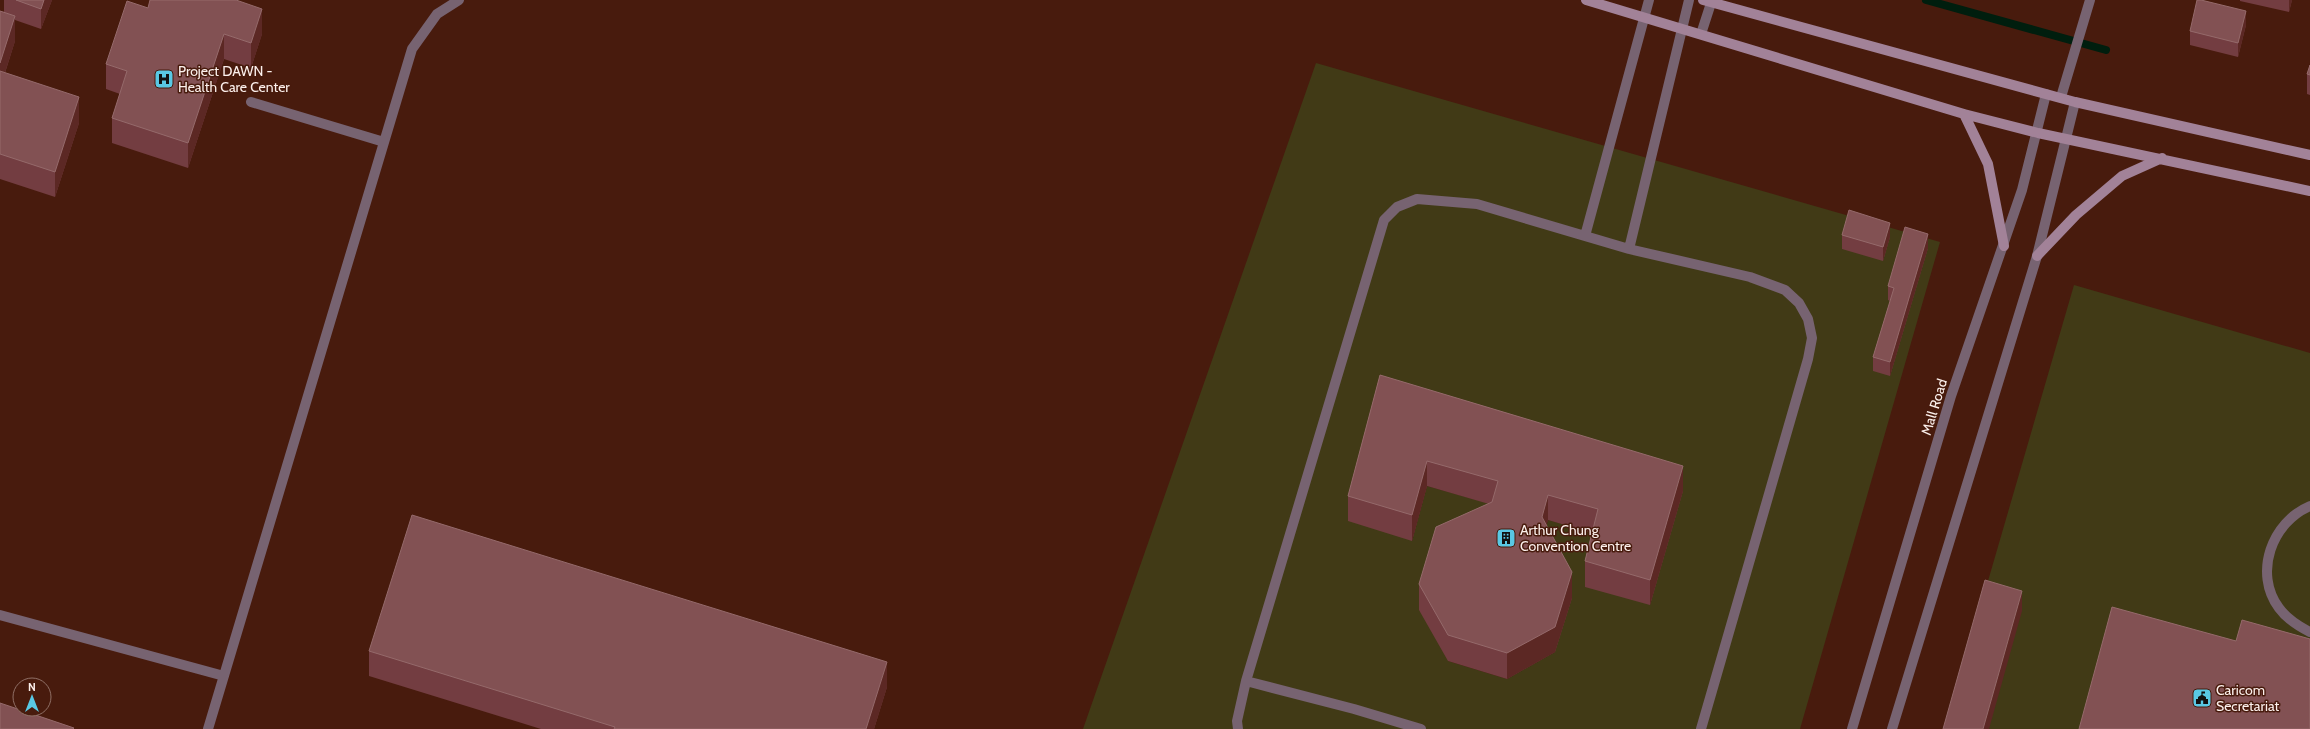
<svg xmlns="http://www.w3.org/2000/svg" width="2310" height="729" font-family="Cabin,sans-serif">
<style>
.green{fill:#413a16;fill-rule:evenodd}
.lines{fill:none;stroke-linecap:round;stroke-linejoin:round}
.stream{stroke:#001e0e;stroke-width:8}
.service{stroke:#776371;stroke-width:10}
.minor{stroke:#776371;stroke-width:10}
.secondary{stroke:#a28298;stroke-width:10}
.wall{fill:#733d41}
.shaded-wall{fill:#5c2824}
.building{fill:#825153;stroke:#956a6b}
.labels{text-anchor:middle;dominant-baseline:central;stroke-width:3;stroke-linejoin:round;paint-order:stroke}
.poi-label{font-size:14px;fill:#fcf0ec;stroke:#481b0d;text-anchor:start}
.street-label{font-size:14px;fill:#fcf0ec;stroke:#481b0d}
</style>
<rect width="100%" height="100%" fill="#481b0d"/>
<path class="green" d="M 1316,63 L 1940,242 L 1800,729 L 1083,729 ZM 1380,400 L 1683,492 L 1598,534 L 1548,520 L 1542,542 L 1555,652 L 1507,679 L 1448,661 L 1498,506 L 1427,486 L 1412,541 Z
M 2074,285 L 2310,353 L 2310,664 L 2086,729 L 1945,729 Z"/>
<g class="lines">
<path class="stream" d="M 1926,0 L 2106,50"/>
<path class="service" d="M 251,102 L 384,142
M 1585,236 L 1649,0
M 1629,249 L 1689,0
M 2310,506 C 2272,522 2253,573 2279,608 C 2287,619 2298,626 2310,632
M 0,615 L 224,676
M 208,729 L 412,49 L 437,14 L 459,0
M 1238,729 L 1237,721 L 1246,681
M 1421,729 L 1354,709 L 1246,681 L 1384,220 L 1397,207 L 1417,199 L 1477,204 L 1629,249 L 1750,277 L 1785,290 L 1799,303 L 1808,319 L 1812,338 L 1808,359 L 1701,729"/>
<path class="minor" d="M 1701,34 L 1712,0
M 2061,97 L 2090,0
M 1852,729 L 1951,396 L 2022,190 L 2046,94
M 1892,729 L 2037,256 L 2075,102"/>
<path class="secondary" d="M 1586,0 L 1964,114 L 2038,133 L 2310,191
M 1703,0 L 2075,102 L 2310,155
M 1964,114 L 1988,164 L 2004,246
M 2037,256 L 2076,215 L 2122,176 L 2162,158"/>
</g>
<path class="wall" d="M 4,0 L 52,0 L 41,29 L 15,20 L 15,41 L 5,73 L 79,123 L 55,197 L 0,179 L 0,11 L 4,12 Z
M 2240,0 L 2292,0 L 2289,12 L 2240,1 Z
M 148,8 L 262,34 L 251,68 L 224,59 L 188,168 L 112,143 L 112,118 L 120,94 L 106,89 L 106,64 Z
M 2246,25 L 2238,57 L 2190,45 L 2190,31 Z
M 2310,65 L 2310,95 L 2307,94 L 2307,74 Z
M 1842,235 L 1890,237 L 1883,261 L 1842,249 Z
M 1928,248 L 1890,376 L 1873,371 L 1873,357 L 1890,301 L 1888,300 L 1888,286 Z
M 1380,375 L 1683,491 L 1650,605 L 1585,587 L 1585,561 L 1592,533 L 1548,520 L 1546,525 L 1572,598 L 1555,652 L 1507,679 L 1448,661 L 1419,610 L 1419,584 L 1489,504 L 1427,486 L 1412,541 L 1348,521 L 1348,496 Z
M 369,651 L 887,687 L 874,729 L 541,729 L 369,676 Z"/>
<path class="shaded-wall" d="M 44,0 L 52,0 L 41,29 L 41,9 Z
M 2289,0 L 2292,0 L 2289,12 Z
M 262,9 L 262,34 L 251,68 L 251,43 Z
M 2246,11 L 2246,25 L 2238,57 L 2238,43 Z
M 15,16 L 15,41 L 0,88 L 0,63 Z
M 224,34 L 224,59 L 188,168 L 188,143 Z
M 79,97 L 79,123 L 55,197 L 55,172 Z
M 1890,223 L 1890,237 L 1883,261 L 1883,247 Z
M 1928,234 L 1928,248 L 1890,376 L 1890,362 Z
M 1427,461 L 1427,486 L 1412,541 L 1412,515 Z
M 1683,466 L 1683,491 L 1650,605 L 1650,580 Z
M 1548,495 L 1548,520 L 1542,542 L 1542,517 Z
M 1572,572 L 1572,598 L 1555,652 L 1507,679 L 1507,653 Z
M 2022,591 L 2022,611 L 1989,729 L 1983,729 Z
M 887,662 L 887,687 L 874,729 L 866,729 Z"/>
<path class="building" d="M 16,0 L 44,0 L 41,9 Z
M 150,0 L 236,0 L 262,9 L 251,43 L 224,34 L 188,143 L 112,118 L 127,71 L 106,64 L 127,1 L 148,8 Z
M 2197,0 L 2201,0 L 2246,11 L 2238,43 L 2190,31 Z
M 0,11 L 15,16 L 0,63 Z
M 2310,65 L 2310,75 L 2307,74 Z
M 0,71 L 79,97 L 55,172 L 0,154 Z
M 1849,210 L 1890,223 L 1883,247 L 1842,235 Z
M 1905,227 L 1928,234 L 1890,362 L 1873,357 L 1894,288 L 1888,286 Z
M 1380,375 L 1683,466 L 1650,580 L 1585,561 L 1598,509 L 1548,495 L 1542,517 L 1572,572 L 1555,627 L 1507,653 L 1448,635 L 1419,584 L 1436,527 L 1492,502 L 1498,481 L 1427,461 L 1412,515 L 1348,496 Z
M 412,515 L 887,662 L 866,729 L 614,729 L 615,727 L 369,651 Z
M 1985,580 L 2022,591 L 1983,729 L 1943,729 Z
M 2112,607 L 2236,641 L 2242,620 L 2310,639 L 2310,729 L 2079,729 Z
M 0,703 L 74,728 L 73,729 L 0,729 Z"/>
<defs>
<g id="hospital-square" transform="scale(1)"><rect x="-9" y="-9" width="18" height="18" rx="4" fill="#59c8e4" stroke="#481b0d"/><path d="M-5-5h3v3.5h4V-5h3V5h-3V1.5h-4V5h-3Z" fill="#111"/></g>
<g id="building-square" transform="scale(1)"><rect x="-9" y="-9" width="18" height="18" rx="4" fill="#59c8e4" stroke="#481b0d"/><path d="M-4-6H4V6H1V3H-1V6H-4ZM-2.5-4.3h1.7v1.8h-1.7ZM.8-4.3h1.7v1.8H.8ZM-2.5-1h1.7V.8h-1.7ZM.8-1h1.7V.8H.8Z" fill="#111"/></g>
<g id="civic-square" transform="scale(1)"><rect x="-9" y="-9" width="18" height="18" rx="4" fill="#59c8e4" stroke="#481b0d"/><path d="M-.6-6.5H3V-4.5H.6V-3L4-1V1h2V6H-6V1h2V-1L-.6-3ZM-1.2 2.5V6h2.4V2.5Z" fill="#111"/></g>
</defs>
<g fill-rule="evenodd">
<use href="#hospital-square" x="164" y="79"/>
<use href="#building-square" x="1506" y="538"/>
<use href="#civic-square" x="2202" y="698"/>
</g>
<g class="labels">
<g class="poi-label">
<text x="178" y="71">Project DAWN -<tspan x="178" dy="16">Health Care Center</tspan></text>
<text x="1520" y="530">Arthur Chung<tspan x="1520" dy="16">Convention Centre</tspan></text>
<text x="2216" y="690">Caricom<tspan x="2216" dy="16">Secretariat</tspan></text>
</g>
<g class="street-label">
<text transform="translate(1934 407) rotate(-73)">Mall Road</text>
</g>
</g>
<g transform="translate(32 697)"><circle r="19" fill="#481b0d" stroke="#907066"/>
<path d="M0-3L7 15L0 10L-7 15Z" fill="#59c8e4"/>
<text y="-6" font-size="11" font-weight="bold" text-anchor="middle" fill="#fcf0ec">N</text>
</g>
</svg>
